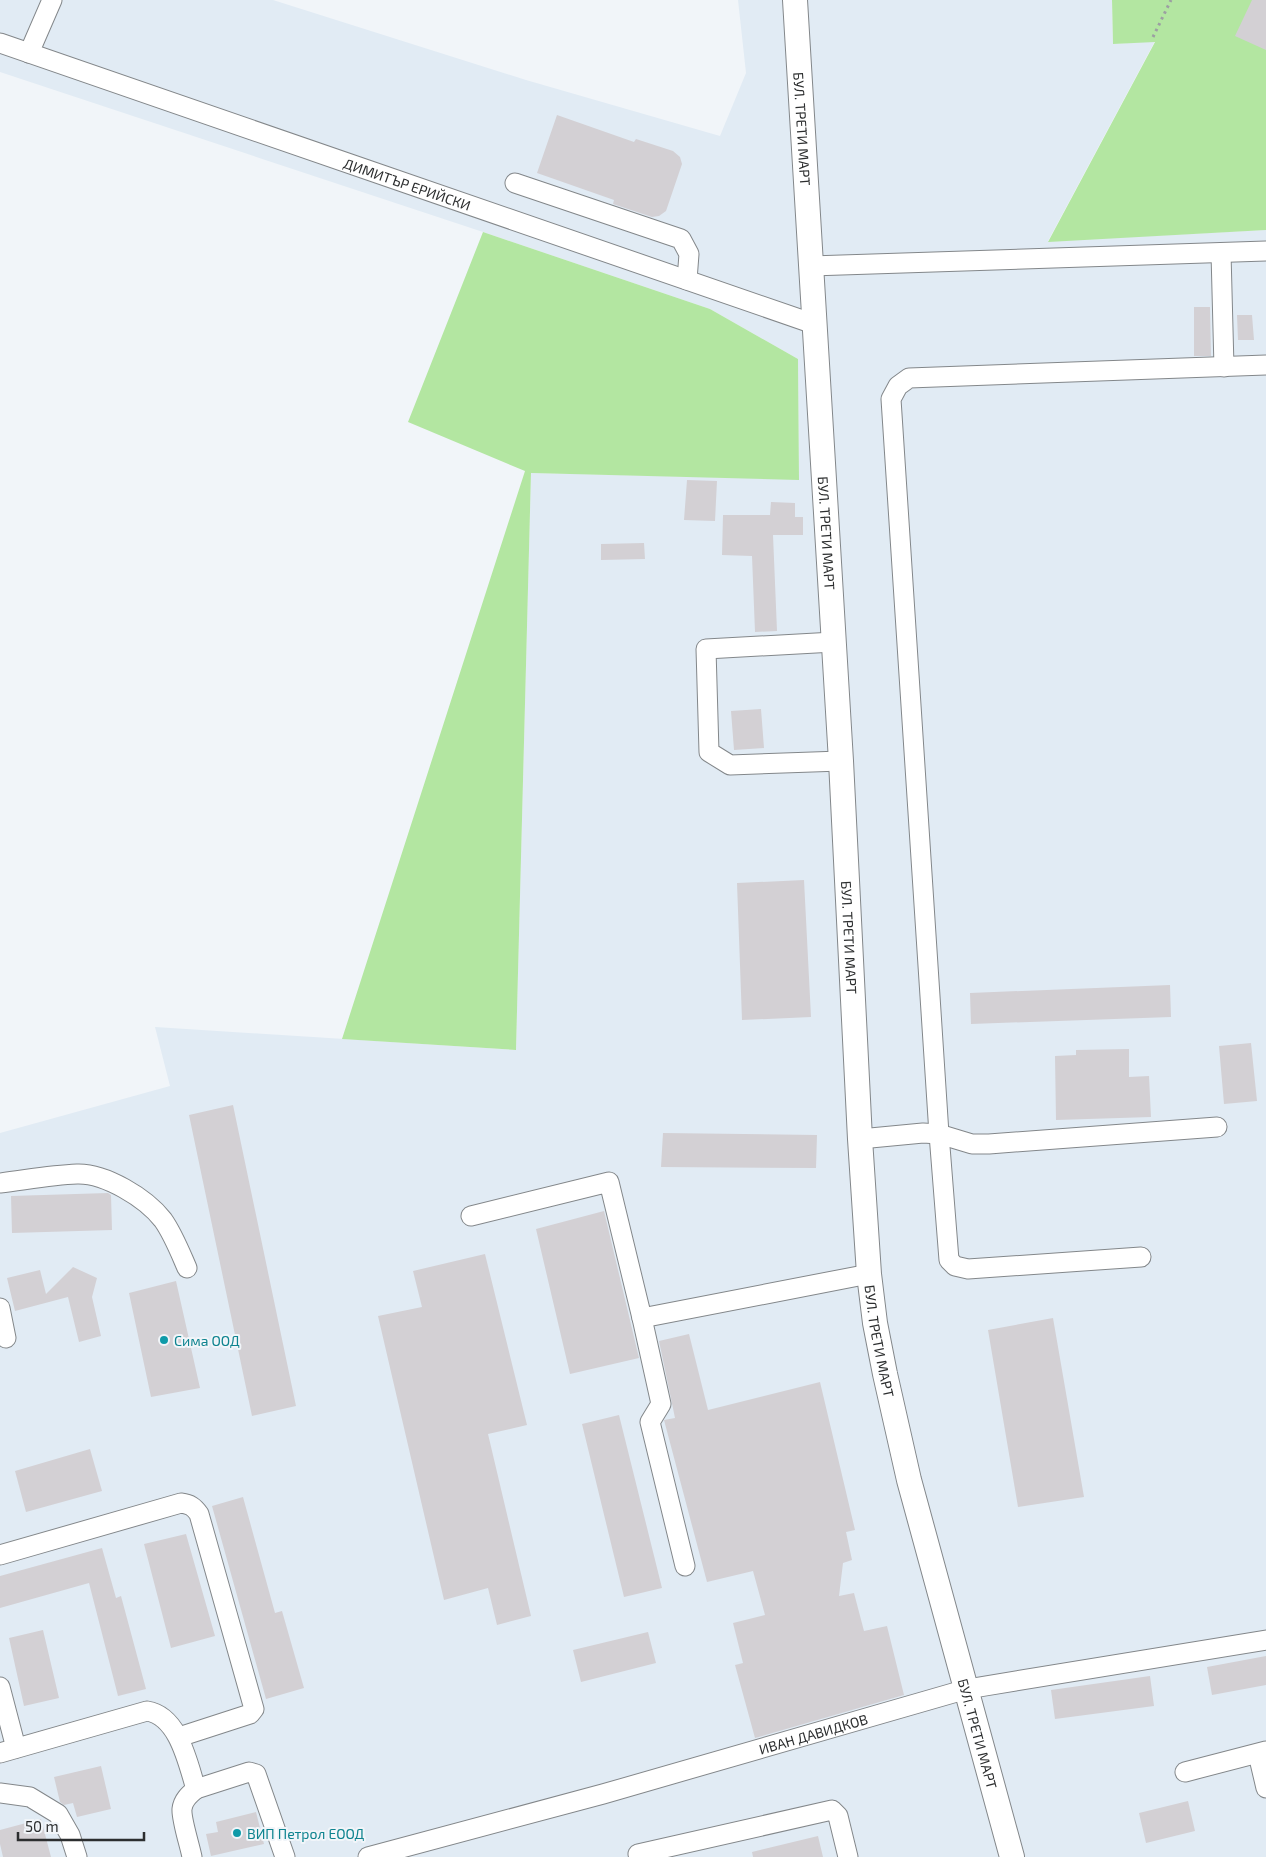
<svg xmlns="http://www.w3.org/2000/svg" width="1266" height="1857" font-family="'Exo 2',sans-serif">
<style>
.built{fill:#e1ebf4}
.green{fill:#b3e6a1}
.building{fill:#d3d0d4}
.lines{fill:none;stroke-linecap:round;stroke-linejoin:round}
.minor-casing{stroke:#83878a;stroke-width:21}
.major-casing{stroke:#83878a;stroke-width:26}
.path{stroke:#9c9fa2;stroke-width:3;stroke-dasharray:2.5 4;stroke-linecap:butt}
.minor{stroke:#fff;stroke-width:19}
.major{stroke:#fff;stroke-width:24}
.culture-dot{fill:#0f9aa8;stroke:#f1f5f9;stroke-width:2}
.labels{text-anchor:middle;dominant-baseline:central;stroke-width:4;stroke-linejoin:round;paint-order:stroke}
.street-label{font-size:14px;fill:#2c2e2f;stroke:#f1f5f9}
.culture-label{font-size:14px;fill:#0d838f;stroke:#f1f5f9;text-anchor:start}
</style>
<rect width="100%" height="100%" fill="#f1f5f9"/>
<path class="built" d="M 0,0 L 273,0 L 526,80 L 720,136 L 746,73 L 738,0 L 1112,0 L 1113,44 L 1155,41 L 1048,241 L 1266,230 L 1266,1857 L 0,1857 L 0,1133 L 170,1086 L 155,1027 L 516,1050 L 531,473 L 799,479 L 798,359 L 710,309 L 483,232 L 0,72 Z"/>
<path class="green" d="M 1112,0 L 1266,0 L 1266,230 L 1048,242 L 1155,42 L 1113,44 Z
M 483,232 L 710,309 L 798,359 L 799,480 L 531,473 L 516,1050 L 342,1039 L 525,471 L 408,422 Z"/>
<path class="building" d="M 1252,0 L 1266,0 L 1266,50 L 1235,36 Z
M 557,115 L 634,142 L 636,139 L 673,151 L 680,157 L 682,164 L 666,211 L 659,216 L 652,217 L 613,204 L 614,200 L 537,173 Z
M 1194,307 L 1210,307 L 1211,356 L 1194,356 Z
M 1237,315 L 1252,315 L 1254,340 L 1238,340 Z
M 687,480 L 717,481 L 715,521 L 684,520 Z
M 771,502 L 795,503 L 795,517 L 803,517 L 803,535 L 773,535 L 777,631 L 755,632 L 752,556 L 722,555 L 723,515 L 770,515 Z
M 644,543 L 645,559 L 601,560 L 601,544 Z
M 761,709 L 764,748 L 734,750 L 731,711 Z
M 804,880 L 811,1017 L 742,1020 L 737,883 Z
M 1170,985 L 1171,1017 L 971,1024 L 970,993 Z
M 1251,1043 L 1257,1101 L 1224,1104 L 1219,1046 Z
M 1129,1049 L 1129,1077 L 1149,1076 L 1151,1117 L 1056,1120 L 1055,1056 L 1076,1055 L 1076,1050 Z
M 233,1105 L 296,1406 L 252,1416 L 189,1115 Z
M 663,1133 L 817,1135 L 816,1168 L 661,1167 Z
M 108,1193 L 111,1195 L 112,1230 L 12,1233 L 11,1196 Z
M 604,1211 L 639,1358 L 570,1374 L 536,1229 Z
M 485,1254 L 527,1425 L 488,1434 L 531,1616 L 497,1625 L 488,1588 L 444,1600 L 378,1316 L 422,1307 L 413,1271 Z
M 73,1267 L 97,1278 L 92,1297 L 101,1336 L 79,1342 L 68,1297 L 15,1311 L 7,1278 L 40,1270 L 46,1294 Z
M 176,1281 L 200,1388 L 151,1397 L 129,1293 Z
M 1053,1318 L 1084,1497 L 1018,1507 L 988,1330 Z
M 689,1334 L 708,1410 L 820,1382 L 855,1530 L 846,1532 L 852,1560 L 843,1563 L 839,1596 L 854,1593 L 864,1631 L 887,1626 L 904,1695 L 755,1738 L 735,1665 L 743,1663 L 733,1623 L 765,1615 L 753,1571 L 707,1582 L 664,1420 L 675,1418 L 659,1341 Z
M 619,1415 L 662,1588 L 624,1597 L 582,1424 Z
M 90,1449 L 102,1491 L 26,1512 L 15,1471 Z
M 243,1497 L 275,1613 L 282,1611 L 304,1688 L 266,1699 L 212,1506 Z
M 186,1534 L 215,1636 L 171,1648 L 144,1544 Z
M 102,1548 L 116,1598 L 121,1596 L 146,1689 L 118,1696 L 89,1583 L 0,1608 L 0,1576 Z
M 43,1630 L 59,1698 L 24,1706 L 9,1638 Z
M 648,1632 L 656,1663 L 581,1682 L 573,1650 Z
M 1266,1656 L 1266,1685 L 1212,1695 L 1207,1667 Z
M 1150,1676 L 1154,1706 L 1055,1719 L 1051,1690 Z
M 101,1766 L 111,1809 L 77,1817 L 73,1803 L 64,1805 L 60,1802 L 54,1777 Z
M 1188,1801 L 1195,1831 L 1146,1843 L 1139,1813 Z
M 256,1812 L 264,1844 L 211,1856 L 206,1834 L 218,1832 L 216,1822 Z
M 41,1819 L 51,1857 L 3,1857 L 0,1844 L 0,1830 Z
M 818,1836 L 823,1857 L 753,1857 L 752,1852 Z"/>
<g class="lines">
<g class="minor-casing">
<g id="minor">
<path id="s1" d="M 0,43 L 814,324"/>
<path d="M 29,53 L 52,0"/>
<path d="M 515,183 L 681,239 L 689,254 L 687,280"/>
<path d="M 1221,253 L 1224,367"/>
<path d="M 811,266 L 1266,251"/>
<path d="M 834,642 L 706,649 L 709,752 L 730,765 L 841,761"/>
<path d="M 860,1139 L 923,1133 L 939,1134 L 972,1144 L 989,1144 L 1217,1127"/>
<path d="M 0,1183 C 25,1180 51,1175 77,1174 C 105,1173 146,1198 163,1220 C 173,1234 180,1252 187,1268"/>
<path d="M 471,1216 L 609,1182 L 642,1318 L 869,1274"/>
<path d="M 1141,1257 L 968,1269 L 955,1266 L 949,1260 L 939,1134 L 891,399 L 898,386 L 909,378 L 1266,365"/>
<path d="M 0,1308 L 6,1338"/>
<path d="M 642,1318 L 661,1404 L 650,1422 L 685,1566"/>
<path d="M 0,1555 L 181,1503 C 190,1504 194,1507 199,1514 L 254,1709 L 250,1714 L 179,1737"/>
<path d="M 0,1687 L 16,1748"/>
<path d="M 0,1753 L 147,1711 C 179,1716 188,1764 196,1789 L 249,1772 L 256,1774 L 285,1857"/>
<path d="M 1258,1754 L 1266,1788"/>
<path d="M 1185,1772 L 1266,1751"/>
<path d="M 0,1793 L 30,1797 L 58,1814 L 70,1835 L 77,1857"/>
<path d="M 192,1857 C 190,1846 181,1819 182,1809 C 183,1800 189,1795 196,1789"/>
<path id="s2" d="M 368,1857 L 603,1794 L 967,1689 L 1266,1640"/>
<path d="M 639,1857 L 638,1854 L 832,1810 L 838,1816 L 848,1857"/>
</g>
</g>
<g class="major-casing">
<g id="major">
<path id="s3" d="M 795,0 L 841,761 L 860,1139 L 869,1274 L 875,1323 L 885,1374 L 909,1480 L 1012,1857"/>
</g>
</g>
<path class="path" d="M 1153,37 L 1171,0"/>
<use href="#minor" class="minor"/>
<use href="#major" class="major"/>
</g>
<g class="culture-dot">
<circle cx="164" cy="1340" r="5"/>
<circle cx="237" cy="1833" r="5"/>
</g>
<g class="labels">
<g class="street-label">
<text stroke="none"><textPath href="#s3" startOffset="129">БУЛ. ТРЕТИ МАРТ</textPath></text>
<text stroke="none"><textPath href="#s1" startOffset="431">ДИМИТЪР ЕРИЙСКИ</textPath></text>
<text stroke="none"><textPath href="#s3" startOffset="534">БУЛ. ТРЕТИ МАРТ</textPath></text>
<text stroke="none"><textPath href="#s3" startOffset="939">БУЛ. ТРЕТИ МАРТ</textPath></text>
<text stroke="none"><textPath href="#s3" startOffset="1344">БУЛ. ТРЕТИ МАРТ</textPath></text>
<text stroke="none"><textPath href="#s2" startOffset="462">ИВАН ДАВИДКОВ</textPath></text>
<text stroke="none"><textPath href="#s3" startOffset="1749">БУЛ. ТРЕТИ МАРТ</textPath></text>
</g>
<g class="culture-label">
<text x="174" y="1340">Сима ООД</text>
<text x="247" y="1833">ВИП Петрол ЕООД</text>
</g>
</g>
<path d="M18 1832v8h126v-8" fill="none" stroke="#2c2e2f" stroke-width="2.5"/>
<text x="25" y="1832" font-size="15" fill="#2c2e2f" stroke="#f1f5f9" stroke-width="4" paint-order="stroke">50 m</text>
</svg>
